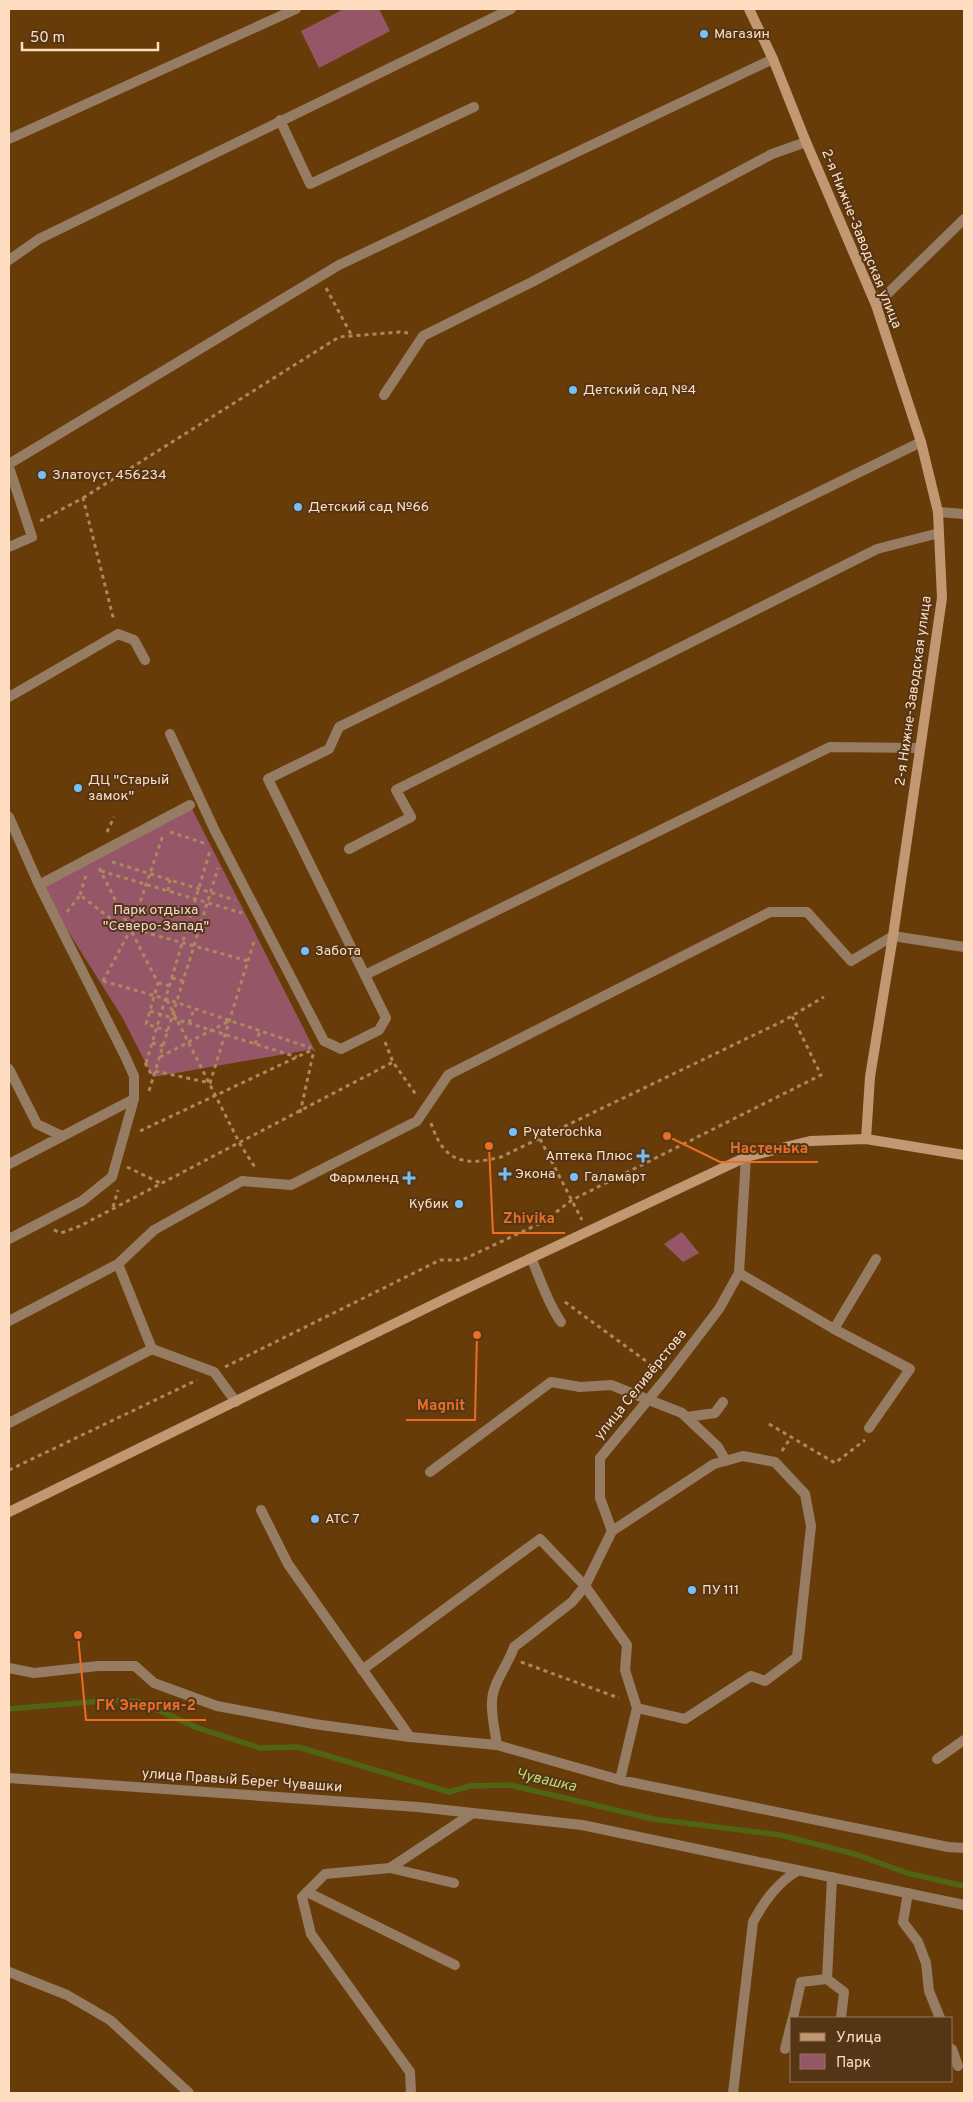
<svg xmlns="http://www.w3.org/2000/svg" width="973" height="2102" font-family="Overpass,sans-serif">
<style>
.green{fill:#955767}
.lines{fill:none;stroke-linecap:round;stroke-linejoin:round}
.stream{stroke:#506512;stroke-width:5.5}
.path{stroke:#ad875e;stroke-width:3;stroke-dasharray:4 4;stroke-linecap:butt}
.lane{stroke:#977c64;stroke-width:10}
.street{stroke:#977c64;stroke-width:10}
.secondary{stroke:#c29872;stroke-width:10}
.poi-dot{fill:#78bff7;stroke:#543515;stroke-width:2}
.labels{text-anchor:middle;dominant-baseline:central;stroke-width:4;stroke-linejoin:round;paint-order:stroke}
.poi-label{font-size:14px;fill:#feddc0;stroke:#543515;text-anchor:start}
.street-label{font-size:14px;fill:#feddc0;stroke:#543515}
.park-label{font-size:14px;fill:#f0d8dd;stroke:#543515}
.water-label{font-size:15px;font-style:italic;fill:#badb71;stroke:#543515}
.leader{fill:none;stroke:#eb6d27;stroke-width:2}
.callout-dot{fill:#eb6d27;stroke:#543515;stroke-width:2}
.callout-label{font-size:15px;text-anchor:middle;font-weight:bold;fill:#eb6d27;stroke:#543515;stroke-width:4;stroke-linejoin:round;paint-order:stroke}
</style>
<rect width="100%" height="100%" fill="#673c09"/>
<path class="green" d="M 344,9 L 379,9 L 390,31 L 319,68 L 301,31 Z
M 190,805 L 314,1049 L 153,1077 L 122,1017 L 39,885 Z
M 682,1232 L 699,1253 L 683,1262 L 664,1244 Z"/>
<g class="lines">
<path class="stream" d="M 9,1709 L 112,1700 L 140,1702 L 198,1728 L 260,1748 L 298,1747 L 449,1792 L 470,1786 L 510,1785 L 653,1819 L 780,1835 L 855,1854 L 907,1873 L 964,1886"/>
<path class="path" d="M 326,288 L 352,336
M 83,498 L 339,337 L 400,332 L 408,333
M 40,521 L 83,498 L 114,621
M 107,832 L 114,817
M 170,832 L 207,844
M 112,862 L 235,900
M 99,868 L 158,983 L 146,1024 L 168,1031
M 101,871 L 242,913
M 168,891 L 170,880
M 80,895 L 86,875
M 67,912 L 80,895 L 119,925 L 248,961
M 172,978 L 183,981
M 103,981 L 166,999 L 311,1048
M 103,981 L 131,929 L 163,835
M 158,983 L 170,986
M 167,1000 L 240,1144 L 256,1169
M 150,1011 L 297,1057
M 189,1023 L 194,1009
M 385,1042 L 393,1062 L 417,1096
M 152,1043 L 163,1046
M 255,1044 L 260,1031
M 160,1057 L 229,1021
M 145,1063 L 153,1077
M 146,1063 L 210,851
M 155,1071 L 210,1083 L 255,938
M 149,1091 L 218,868
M 300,1113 L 314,1050
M 431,1123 C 444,1163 464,1166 501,1157 L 783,1021 L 824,997
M 140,1131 L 314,1049
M 540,1139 L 582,1220
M 127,1167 L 160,1183
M 113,1207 L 118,1190
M 54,1230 L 61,1233 L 80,1226 L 393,1062
M 565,1302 L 657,1369
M 225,1367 L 440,1260 L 462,1260 L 543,1222 L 572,1200 L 821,1075 L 792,1016
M 769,1424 L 835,1463 L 865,1440
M 782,1451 L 791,1437
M 9,1470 L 197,1380
M 521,1662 L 619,1698"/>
<path class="lane" d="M 280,120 L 310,184 L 474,107
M 9,139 L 296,9
M 9,260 L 39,239 L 511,9
M 384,395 L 423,336 L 532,282 L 772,154 L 806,142
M 9,464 L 339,265 L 773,59
M 9,467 L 32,537 L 9,547
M 9,697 L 118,634 L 134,640 L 145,660
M 170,734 L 215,831 L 324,1041 L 341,1049 L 379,1030 L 386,1018 L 268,779 L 329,749 L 339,727 L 921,442
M 9,817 L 39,885 L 125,1056 L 134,1076 L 134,1099 L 112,1177 L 82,1201 L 9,1239
M 349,849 L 411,817 L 396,790 L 877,549 L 939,533
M 39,885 L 190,805
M 365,975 L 830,747 L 920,748
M 9,1069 L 37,1124 L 62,1136
M 9,1164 L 134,1099
M 531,1258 C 541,1280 547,1302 561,1322
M 118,1264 L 152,1349 L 214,1372 L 236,1402
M 739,1273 L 834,1329 L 876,1259
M 9,1321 L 118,1264 L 154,1230 L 242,1181 L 291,1185 L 417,1121 L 448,1075 L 770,912 L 807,912 L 851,961 L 893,936 L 964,947
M 834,1329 L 910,1369 L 869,1428
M 687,1417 L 715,1413 L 723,1402
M 9,1423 L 152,1349
M 430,1472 L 551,1382 L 580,1387 L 611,1385 L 682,1413 L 718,1447 L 726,1461
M 261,1510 L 288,1564 L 410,1737
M 98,1666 L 135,1666 L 154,1683 L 217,1706 L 314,1724 L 410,1737 L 497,1745 L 620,1780 L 948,1847 L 964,1848
M 362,1670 L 540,1539 L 585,1586 L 627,1645 L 625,1670 L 637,1708 L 685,1719 L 751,1676 L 765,1681 L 797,1657 L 811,1526 L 805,1494 L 775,1462 L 743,1456 L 714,1464 L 612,1531
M 937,1759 L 964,1740
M 620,1780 L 637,1708
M 390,1868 L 454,1883
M 307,1892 L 455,1965
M 908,1893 L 903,1922 L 918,1942 L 926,1963 L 929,1991 L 940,2018
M 827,1979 L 832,1877
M 793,2018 L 801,1982 L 827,1979 L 844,1992 L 841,2018
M 785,2049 L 792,2021
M 952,2049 L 958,2066"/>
<path class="street" d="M 876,305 L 964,219
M 938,512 L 964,514
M 9,1668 L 34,1673 L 98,1666
M 497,1745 C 495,1731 491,1715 492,1701 C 493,1682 508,1665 514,1647 L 572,1602 L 585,1586 L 612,1531 L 600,1498 L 600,1458 L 667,1377 L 719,1309 L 739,1273 L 746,1157
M 9,1778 L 418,1807 L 582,1825 L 964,1905
M 9,1972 L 67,1995 L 110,2020 L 189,2093
M 411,2093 L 410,2072 L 311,1934 L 302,1897 L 325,1874 L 390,1868 L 473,1813
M 733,2093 L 753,1922 C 765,1900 778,1882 799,1870"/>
<path class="secondary" d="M 749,9 L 773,59 L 806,142 L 876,305 L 921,442 L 938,512 L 942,598 L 893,936 L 870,1077 L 866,1139
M 9,1512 L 457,1293 L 746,1157 L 810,1141 L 866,1139 L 964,1155"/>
</g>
<g class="poi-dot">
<circle cx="704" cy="34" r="5"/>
<circle cx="573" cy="390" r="5"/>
<circle cx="42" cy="475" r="5"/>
<circle cx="298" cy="507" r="5"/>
<circle cx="78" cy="788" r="5"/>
<circle cx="305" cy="951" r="5"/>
<circle cx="513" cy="1132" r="5"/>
<path d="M640.5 1148.5h5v5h5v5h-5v5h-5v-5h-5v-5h5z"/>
<path d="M502.5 1166.5h5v5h5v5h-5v5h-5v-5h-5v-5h5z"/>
<circle cx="574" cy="1177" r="5"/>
<path d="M406.5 1170.5h5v5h5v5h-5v5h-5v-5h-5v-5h5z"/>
<circle cx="459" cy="1204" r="5"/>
<circle cx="315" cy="1519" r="5"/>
<circle cx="692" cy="1590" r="5"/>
</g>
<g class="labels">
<g class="poi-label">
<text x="714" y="34">Магазин</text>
<text x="583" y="390">Детский сад №4</text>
<text x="52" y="475">Златоуст 456234</text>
<text x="308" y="507">Детский сад №66</text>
<text x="88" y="780">ДЦ "Старый<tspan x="88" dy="16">замок"</tspan></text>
<text x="315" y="951">Забота</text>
<text x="523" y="1132">Pyaterochka</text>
<text x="633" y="1156" text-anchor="end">Аптека Плюс</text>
<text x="515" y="1174">Экона</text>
<text x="584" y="1177">Галамарт</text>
<text x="399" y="1178" text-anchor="end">Фармленд</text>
<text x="449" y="1204" text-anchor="end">Кубик</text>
<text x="325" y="1519">АТС 7</text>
<text x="702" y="1590">ПУ 111</text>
</g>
<g class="street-label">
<text transform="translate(861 239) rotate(68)">2-я Нижне-Заводская улица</text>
<text transform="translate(914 691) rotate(-82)">2-я Нижне-Заводская улица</text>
<text transform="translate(641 1385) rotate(-51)">улица Селивёрстова</text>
<text transform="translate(242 1781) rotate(4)">улица Правый Берег Чувашки</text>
</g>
<g class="park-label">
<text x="156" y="910">Парк отдыха<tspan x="156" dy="16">"Северо-Запад"</tspan></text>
</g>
<g class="water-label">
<text transform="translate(546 1781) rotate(13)">Чувашка</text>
</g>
</g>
<path class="leader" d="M667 1136L720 1162H818M489 1146L493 1233H565M477 1335L475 1420H406M78 1635L86 1720H206"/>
<g class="callout-dot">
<circle cx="667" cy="1136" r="5"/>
<circle cx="489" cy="1146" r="5"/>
<circle cx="477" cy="1335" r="5"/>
<circle cx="78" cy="1635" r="5"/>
</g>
<g class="callout-label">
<text x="769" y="1153">Настенька</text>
<text x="529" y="1223">Zhivika</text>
<text x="441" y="1410">Magnit</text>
<text x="146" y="1710">ГК Энергия-2</text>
</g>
<rect width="973" height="2102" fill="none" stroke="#feddc0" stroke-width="20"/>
<rect x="790" y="2017" width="162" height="65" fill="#543515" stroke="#987859"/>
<rect x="800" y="2033" width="25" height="8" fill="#c29872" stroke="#987859"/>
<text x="836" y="2042" font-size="15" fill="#feddc0">Улица</text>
<rect x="800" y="2054" width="25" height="15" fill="#955767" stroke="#987859"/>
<text x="836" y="2067" font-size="15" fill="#feddc0">Парк</text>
<path d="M22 42v8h136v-8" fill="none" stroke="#feddc0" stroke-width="2.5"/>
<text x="30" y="42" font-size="15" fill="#feddc0" stroke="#543515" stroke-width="4" paint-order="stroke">50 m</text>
</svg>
